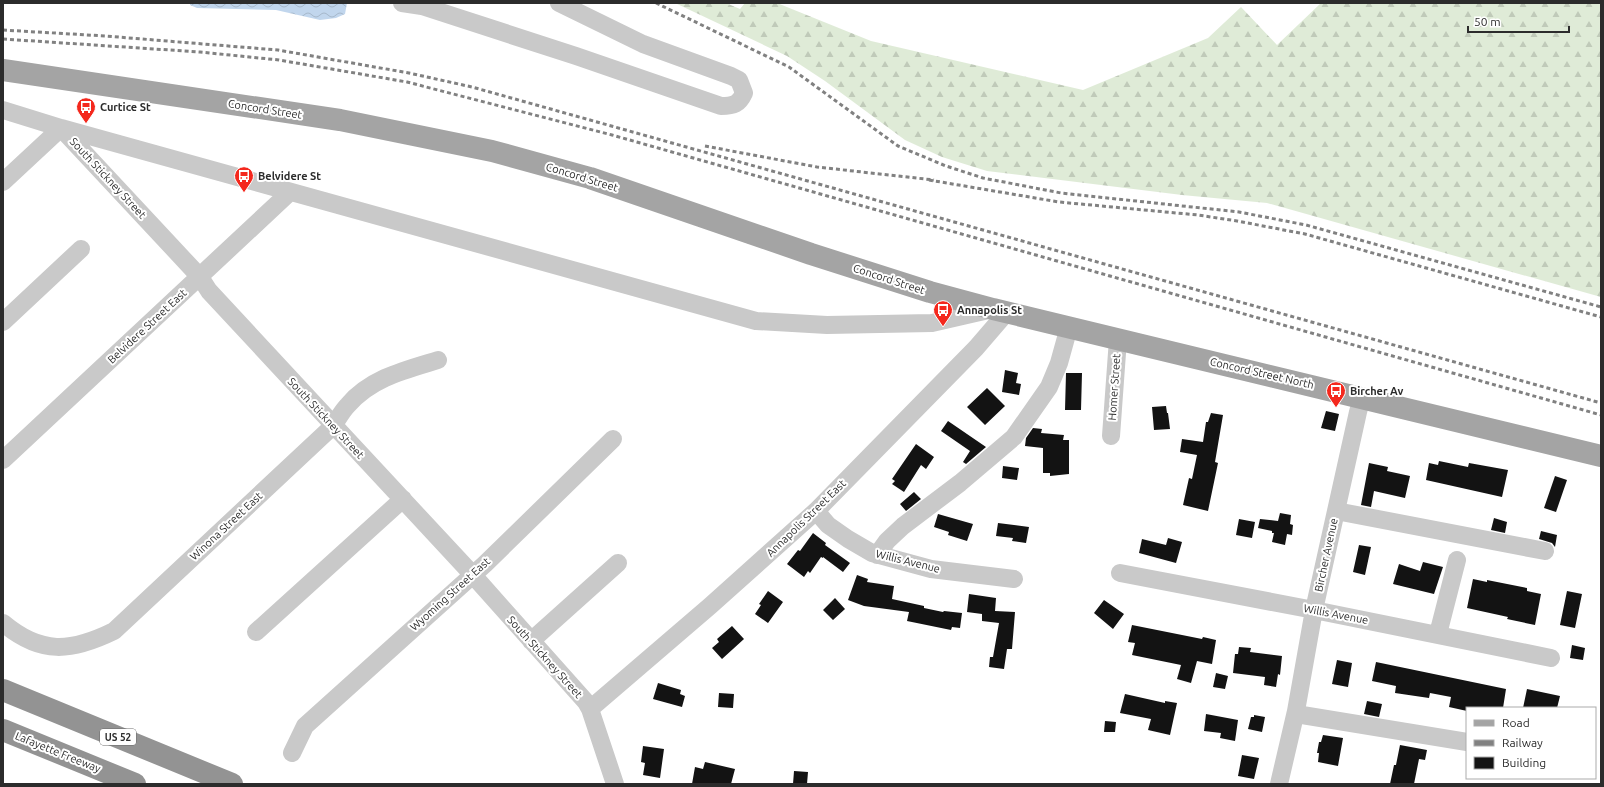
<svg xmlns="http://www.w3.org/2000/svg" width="1604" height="787" font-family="Ubuntu,sans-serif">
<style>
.forest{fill:url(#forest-firs)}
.water{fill:url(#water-waves)}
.building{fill:#131313}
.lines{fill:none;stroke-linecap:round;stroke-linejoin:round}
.minor{stroke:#c9c9c9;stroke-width:18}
.major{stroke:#a4a4a4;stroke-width:22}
.highway{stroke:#939393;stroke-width:22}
.rail{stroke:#818181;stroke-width:3;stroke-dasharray:4 3;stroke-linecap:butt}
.labels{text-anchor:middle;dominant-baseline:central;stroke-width:4;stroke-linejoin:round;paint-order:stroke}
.shield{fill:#fff;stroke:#6b6b6b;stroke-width:1}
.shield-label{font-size:10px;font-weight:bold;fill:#2c2c2c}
.poi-label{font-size:11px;font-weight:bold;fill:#2c2c2c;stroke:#fff;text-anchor:start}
.street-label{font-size:11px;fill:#2c2c2c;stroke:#fff}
</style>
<defs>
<pattern id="forest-firs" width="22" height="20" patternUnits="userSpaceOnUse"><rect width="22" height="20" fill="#dfebd7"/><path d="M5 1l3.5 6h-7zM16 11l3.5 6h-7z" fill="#c0cab9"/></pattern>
<pattern id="water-waves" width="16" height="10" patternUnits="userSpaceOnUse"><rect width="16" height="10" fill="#c1d6ed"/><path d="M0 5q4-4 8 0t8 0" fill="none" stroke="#a6b8cb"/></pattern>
</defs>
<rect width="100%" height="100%" fill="#fff"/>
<path class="forest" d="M 675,3 L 726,3 L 740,9 L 745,3 L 777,3 L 871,41 L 1083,90 L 1208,38 L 1241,7 L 1277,45 L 1321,3 L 1601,3 L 1601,297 L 1267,203 L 1182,195 L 987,171 L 942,157 L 905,140 L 825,81 L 787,56 Z"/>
<path class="water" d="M 190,3 L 347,3 L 345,14 L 336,18 L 320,20 L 276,10 L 197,8 L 190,5 Z"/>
<path class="building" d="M 1005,370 L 1018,373 L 1016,383 L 1021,384 L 1019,395 L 1002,392 Z
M 1066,373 L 1082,373 L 1081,410 L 1065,410 Z
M 987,388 L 1005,406 L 985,425 L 967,407 Z
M 1166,406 L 1167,413 L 1168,413 L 1170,429 L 1154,430 L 1152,407 Z
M 1326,411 L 1339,414 L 1335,431 L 1321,428 Z
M 1211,413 L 1223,415 L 1215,462 L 1218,463 L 1208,511 L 1183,505 L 1189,478 L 1192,479 L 1197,455 L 1180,452 L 1182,439 L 1203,442 L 1206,422 L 1208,422 Z
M 948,421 L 986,447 L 966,464 L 963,462 L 970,451 L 941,431 Z
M 1033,428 L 1042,429 L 1041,433 L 1064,435 L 1063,440 L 1069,440 L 1069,474 L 1050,476 L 1050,473 L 1043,473 L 1043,448 L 1025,446 L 1026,438 Z
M 916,444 L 934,457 L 926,469 L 921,465 L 904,492 L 892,484 L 895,481 L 892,479 Z
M 1439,461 L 1468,467 L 1469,463 L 1508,470 L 1502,497 L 1426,480 L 1429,463 L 1438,465 Z
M 1369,463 L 1388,467 L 1387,471 L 1410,476 L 1405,498 L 1374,491 L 1371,507 L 1361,505 Z
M 1003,466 L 1019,468 L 1017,480 L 1002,478 Z
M 1555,476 L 1567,480 L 1556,512 L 1544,508 Z
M 914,492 L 921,499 L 906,511 L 900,504 Z
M 1280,513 L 1291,515 L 1290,524 L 1293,525 L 1292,535 L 1287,534 L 1285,545 L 1272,542 L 1274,533 L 1272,533 L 1272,531 L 1258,528 L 1260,519 L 1278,521 Z
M 938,514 L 973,524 L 967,541 L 948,535 L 949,532 L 934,527 Z
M 1494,518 L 1507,522 L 1505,533 L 1491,530 Z
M 1239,519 L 1255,522 L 1252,538 L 1236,535 Z
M 998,523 L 1029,527 L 1026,543 L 1012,541 L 1013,538 L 996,536 Z
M 1541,531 L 1557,535 L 1555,547 L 1552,543 L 1539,539 Z
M 813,533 L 826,543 L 825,545 L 850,563 L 843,572 L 823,557 L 823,558 L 821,557 L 810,573 L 808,571 L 804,577 L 787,564 L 798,550 L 800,551 Z
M 1168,538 L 1182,542 L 1176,563 L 1139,553 L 1142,539 L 1166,545 Z
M 1359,545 L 1371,547 L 1365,575 L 1353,572 Z
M 1423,562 L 1443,567 L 1434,594 L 1393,584 L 1399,564 L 1420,571 Z
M 857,575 L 868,579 L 867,582 L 894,586 L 892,599 L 924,606 L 924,608 L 943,612 L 944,611 L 962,613 L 960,628 L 952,627 L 951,630 L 907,621 L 909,612 L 864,606 L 848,600 Z
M 1473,579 L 1487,582 L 1487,580 L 1527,588 L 1527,591 L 1541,594 L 1535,625 L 1507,619 L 1508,617 L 1467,608 Z
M 768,591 L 783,602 L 768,623 L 755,614 L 761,605 L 759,604 Z
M 1567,591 L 1582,594 L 1575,628 L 1560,625 Z
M 969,594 L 996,598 L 995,611 L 1015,612 L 1012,649 L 1007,649 L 1004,669 L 989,667 L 990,657 L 993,657 L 999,623 L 982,621 L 982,614 L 967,612 Z
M 835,598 L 845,609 L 833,620 L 823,610 Z
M 1104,600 L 1124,614 L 1113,629 L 1094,613 Z
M 1132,625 L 1202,639 L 1203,637 L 1216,640 L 1212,664 L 1197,661 L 1191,683 L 1177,679 L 1181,665 L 1132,655 L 1135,643 L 1128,642 Z
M 732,626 L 744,639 L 722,659 L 712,648 L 719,642 L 717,639 Z
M 1572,645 L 1585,648 L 1583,660 L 1570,658 Z
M 1239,647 L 1251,648 L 1250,652 L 1282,656 L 1280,675 L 1278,674 L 1276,687 L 1264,685 L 1265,677 L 1233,673 L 1235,654 L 1238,654 Z
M 1337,660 L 1352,663 L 1348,687 L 1332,684 Z
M 1376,662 L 1506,689 L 1503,708 L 1467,708 L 1467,711 L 1449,707 L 1451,697 L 1430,693 L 1429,698 L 1395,693 L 1396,686 L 1372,681 Z
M 1216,673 L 1228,676 L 1225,689 L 1213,687 Z
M 658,683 L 681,690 L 680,694 L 685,696 L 682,707 L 653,699 Z
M 1527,689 L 1560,696 L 1557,708 L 1523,708 Z
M 719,693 L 734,694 L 733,708 L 718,707 Z
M 1125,694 L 1165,703 L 1165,701 L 1177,703 L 1170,735 L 1148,730 L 1151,719 L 1120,713 Z
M 1367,701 L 1382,704 L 1379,717 L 1364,714 Z
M 1206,714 L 1238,720 L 1235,741 L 1220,738 L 1221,733 L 1204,731 Z
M 1254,715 L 1265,717 L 1262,732 L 1248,729 L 1251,717 L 1254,717 Z
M 1105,721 L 1116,722 L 1115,732 L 1104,732 Z
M 1323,735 L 1343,738 L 1338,766 L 1318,762 L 1319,753 L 1317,753 L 1319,742 L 1321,742 Z
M 1400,745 L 1427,750 L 1425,760 L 1419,759 L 1414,784 L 1390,784 L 1394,765 L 1396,765 Z
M 643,746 L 664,749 L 660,778 L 643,775 L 645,763 L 641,762 Z
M 1242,755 L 1259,758 L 1254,779 L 1238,776 Z
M 705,762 L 735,769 L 731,784 L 692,784 L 695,767 L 703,769 Z
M 794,771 L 808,772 L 807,784 L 793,784 Z"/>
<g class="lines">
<path class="minor" d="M 402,3 L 422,6 L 576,56 L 721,106 C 734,106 739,104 744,93 L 739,80 L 731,76 L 643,44 L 559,3
M 3,110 L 61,128 L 756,321 L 827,325 L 932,323 L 993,309
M 3,182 L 61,128 L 200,277 L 209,291 L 472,574 L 586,702 L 590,709 L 615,784
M 3,322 L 81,249
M 1111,436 L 1118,339
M 3,460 L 290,192
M 816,511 L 828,525 L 848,539 L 872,553 L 931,569 L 1014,579
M 1336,511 L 1545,551
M 877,555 L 887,541 L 903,526 L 960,483 L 1014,437 L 1049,387 L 1059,363 L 1069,327
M 1120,573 L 1314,610 L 1551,658
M 3,623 C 41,655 71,652 114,631 L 333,426 C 338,419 342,411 348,405 C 371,378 405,370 438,360
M 256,632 L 403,499
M 1438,634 L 1457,560
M 531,641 L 618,563
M 590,709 L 710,606 L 816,511 L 976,348 L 1007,312
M 1296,714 L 1467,742
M 292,753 L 305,726 L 485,564 L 613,439
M 1279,784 L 1296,711 L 1314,610 L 1358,412 L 1362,397"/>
<path class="major" d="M 3,70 L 340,120 L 492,151 L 590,178 L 811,254 L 930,292 L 993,309 L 1601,456"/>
<path class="highway" d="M 3,690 L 232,784
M 3,730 L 135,784"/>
<path class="rail" d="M 656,3 L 789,67 L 898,146 L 946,166 L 983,178 L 1061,193 L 1239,212 L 1306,225 L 1601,307
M 3,30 L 105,36 L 278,50 L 409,73 L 472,87 L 1601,403
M 3,39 L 200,52 L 279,60 L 407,82 L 612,135 L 1601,415
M 705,146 L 817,167 L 934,180
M 929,180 L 1059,202 L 1198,215 L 1237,221 L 1305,234 L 1601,317"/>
</g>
<defs>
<g id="bus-pin" transform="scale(1)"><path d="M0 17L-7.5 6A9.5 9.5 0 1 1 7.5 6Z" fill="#f4281d" stroke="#fff"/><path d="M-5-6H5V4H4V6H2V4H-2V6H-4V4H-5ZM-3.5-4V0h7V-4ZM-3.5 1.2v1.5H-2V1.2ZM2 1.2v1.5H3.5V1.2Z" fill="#fff"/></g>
</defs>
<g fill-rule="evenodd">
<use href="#bus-pin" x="86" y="107"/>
<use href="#bus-pin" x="244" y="176"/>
<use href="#bus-pin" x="943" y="310"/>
<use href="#bus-pin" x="1336" y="391"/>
</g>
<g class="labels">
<rect class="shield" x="100" y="729" width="36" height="16" rx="3"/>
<g class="shield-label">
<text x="118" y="737">US 52</text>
</g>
<g class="poi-label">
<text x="100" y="107">Curtice St</text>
<text x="258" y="176">Belvidere St</text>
<text x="957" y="310">Annapolis St</text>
<text x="1350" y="391">Bircher Av</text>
</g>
<g class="street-label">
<text transform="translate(265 109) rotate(9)">Concord Street</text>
<text transform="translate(582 177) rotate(17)">Concord Street</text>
<text transform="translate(108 178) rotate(47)">South Stickney Street</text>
<text transform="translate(889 279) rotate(18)">Concord Street</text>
<text transform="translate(147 326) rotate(-43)">Belvidere Street East</text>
<text transform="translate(1262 373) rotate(13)">Concord Street North</text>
<text transform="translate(1114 387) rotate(-86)">Homer Street</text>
<text transform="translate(326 418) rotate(47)">South Stickney Street</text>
<text transform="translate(806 518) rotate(-44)">Annapolis Street East</text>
<text transform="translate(226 526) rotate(-43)">Winona Street East</text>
<text transform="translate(1326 555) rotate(-78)">Bircher Avenue</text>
<text transform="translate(908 561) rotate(14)">Willis Avenue</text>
<text transform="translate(450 594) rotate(-42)">Wyoming Street East</text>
<text transform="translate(1336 614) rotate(11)">Willis Avenue</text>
<text transform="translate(545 657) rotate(48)">South Stickney Street</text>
<text transform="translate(58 752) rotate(22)">Lafayette Freeway</text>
</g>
</g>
<rect width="1604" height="787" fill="none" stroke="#2c2c2c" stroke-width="8"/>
<rect x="1466" y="707" width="130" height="72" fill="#ffffff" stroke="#ababab"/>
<rect x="1474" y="720" width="20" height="6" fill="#a4a4a4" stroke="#ababab"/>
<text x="1502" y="727" font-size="12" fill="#2c2c2c">Road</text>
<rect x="1474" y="740" width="20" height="6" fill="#818181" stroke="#ababab"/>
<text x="1502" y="747" font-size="12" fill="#2c2c2c">Railway</text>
<rect x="1474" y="757" width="20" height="12" fill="#131313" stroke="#ababab"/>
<text x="1502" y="767" font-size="12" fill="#2c2c2c">Building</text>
<path d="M1468 26v6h101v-6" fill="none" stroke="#2c2c2c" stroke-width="2"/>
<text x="1474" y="26" font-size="12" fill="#2c2c2c" stroke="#ffffff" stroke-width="3" paint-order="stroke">50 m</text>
</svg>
